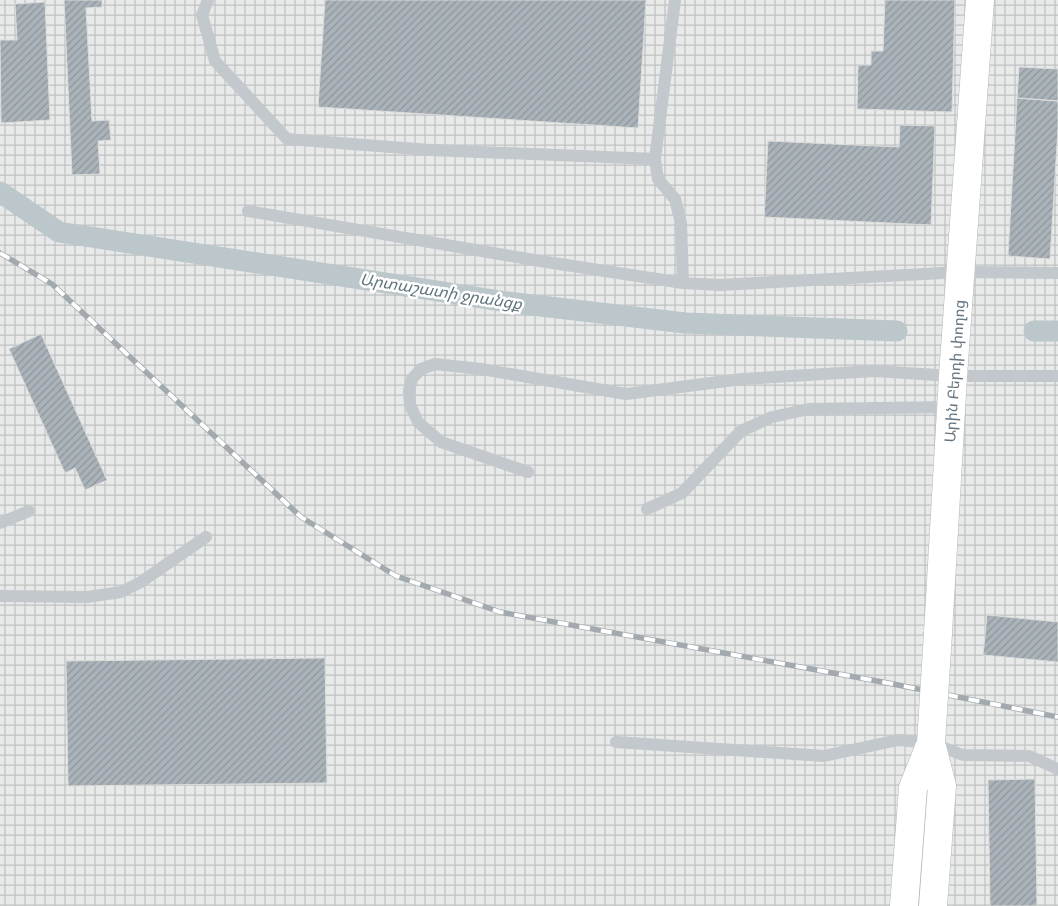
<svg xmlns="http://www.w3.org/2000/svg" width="1058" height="906" font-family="'Golos Text','Noto Sans Armenian',sans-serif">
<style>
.industrial{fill:url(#industrial-grid)}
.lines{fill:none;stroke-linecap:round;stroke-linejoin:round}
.canal{stroke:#bbc7cb;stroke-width:21}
.building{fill:url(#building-hatch);stroke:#dcdcda}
.secondary-casing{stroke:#b3babf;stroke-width:29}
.lane{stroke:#c3c8cc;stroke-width:12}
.secondary{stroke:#fff;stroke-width:28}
.rail-casing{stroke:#a2aab0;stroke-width:5.5}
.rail{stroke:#fff;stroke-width:4;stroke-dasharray:11;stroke-linecap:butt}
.secondary-bridge-casing{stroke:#b3babf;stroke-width:29;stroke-linecap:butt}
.secondary-bridge{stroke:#fff;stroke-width:28}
.labels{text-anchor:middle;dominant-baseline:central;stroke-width:5;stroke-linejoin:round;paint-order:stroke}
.street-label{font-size:15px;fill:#657683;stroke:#fff}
.water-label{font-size:16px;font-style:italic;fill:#60757c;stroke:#fff}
</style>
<defs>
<pattern id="industrial-grid" width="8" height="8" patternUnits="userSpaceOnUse" patternTransform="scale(1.25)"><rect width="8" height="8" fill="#e8e9e9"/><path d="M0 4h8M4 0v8" fill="none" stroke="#c0c1c2"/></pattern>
<pattern id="building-hatch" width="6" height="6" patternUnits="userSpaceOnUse" patternTransform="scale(1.25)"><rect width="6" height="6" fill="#aab3b9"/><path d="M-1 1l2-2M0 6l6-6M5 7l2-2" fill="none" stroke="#8e969c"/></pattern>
</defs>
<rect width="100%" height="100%" fill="#fafaf8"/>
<path class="industrial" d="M 0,0 L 1058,0 L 1058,906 L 0,906 Z"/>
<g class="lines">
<path class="canal" d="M 0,192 L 59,232 L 507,302 L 685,323 L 897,331
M 1034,331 L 1058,331"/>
</g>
<path class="building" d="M 64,0 L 102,0 L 102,7 L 86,8 L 92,121 L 109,120 L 111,140 L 98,141 L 100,174 L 72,175 Z
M 325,0 L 646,0 L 638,128 L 318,107 Z
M 885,0 L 955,0 L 952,112 L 857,109 L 858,65 L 871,65 L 871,51 L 883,51 Z
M 45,2 L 50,120 L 1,123 L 0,40 L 17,40 L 15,4 Z
M 1019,67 L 1058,69 L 1058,101 L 1017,98 Z
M 1017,98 L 1058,101 L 1058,128 L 1050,259 L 1008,256 Z
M 900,125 L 935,126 L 931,225 L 764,217 L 768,141 L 899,147 Z
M 41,334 L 107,480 L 85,490 L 75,468 L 65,473 L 9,349 Z
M 987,615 L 1058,622 L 1058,662 L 983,655 Z
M 325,658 L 327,783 L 68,786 L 66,661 Z
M 1035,779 L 1037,906 L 990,906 L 988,780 Z"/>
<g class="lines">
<g class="secondary-casing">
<path id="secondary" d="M 938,633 L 953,376 L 980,0
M 931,743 L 942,786 L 933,906
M 904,906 L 913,788 L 931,743"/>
</g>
<path class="lane" d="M 208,0 L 202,15 L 215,61 L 287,139 L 430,150 L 655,159
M 675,0 L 655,159 L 658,179 L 675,199 L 681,223 L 683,283
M 248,211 L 540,261 L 683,283 L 720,285 L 961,272 L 1058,273
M 528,472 L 441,442 L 418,422 L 410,405 L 409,391 L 412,379 L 421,369 L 435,364 L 481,369 L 626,394 L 742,379 L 874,371 L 953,376 L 1058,376
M 647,509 L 682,493 L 741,431 L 772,417 L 809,409 L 951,407
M 0,523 L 29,511
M 0,596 L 87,597 L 121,592 L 141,582 L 206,537
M 616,742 L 824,756 L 898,740 L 931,743 L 963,755 L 1029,756 L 1058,769"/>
<use href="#secondary" class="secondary"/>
<g class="rail-casing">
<path id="rail" d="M 0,253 L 52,284 L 301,517 L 396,576 L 500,612 L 888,683 L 1058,717"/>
</g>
<use href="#rail" class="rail"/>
<g class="secondary-bridge-casing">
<path id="secondary-bridge" d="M 931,743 L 938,633"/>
</g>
<use href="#secondary-bridge" class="secondary-bridge"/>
</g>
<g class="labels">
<g class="street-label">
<text transform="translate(954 371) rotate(-86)">Արին Բերդի փողոց</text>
</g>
<g class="water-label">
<text transform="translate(441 291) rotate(9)">Արտաշատի ջրանցք</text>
</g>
</g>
</svg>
